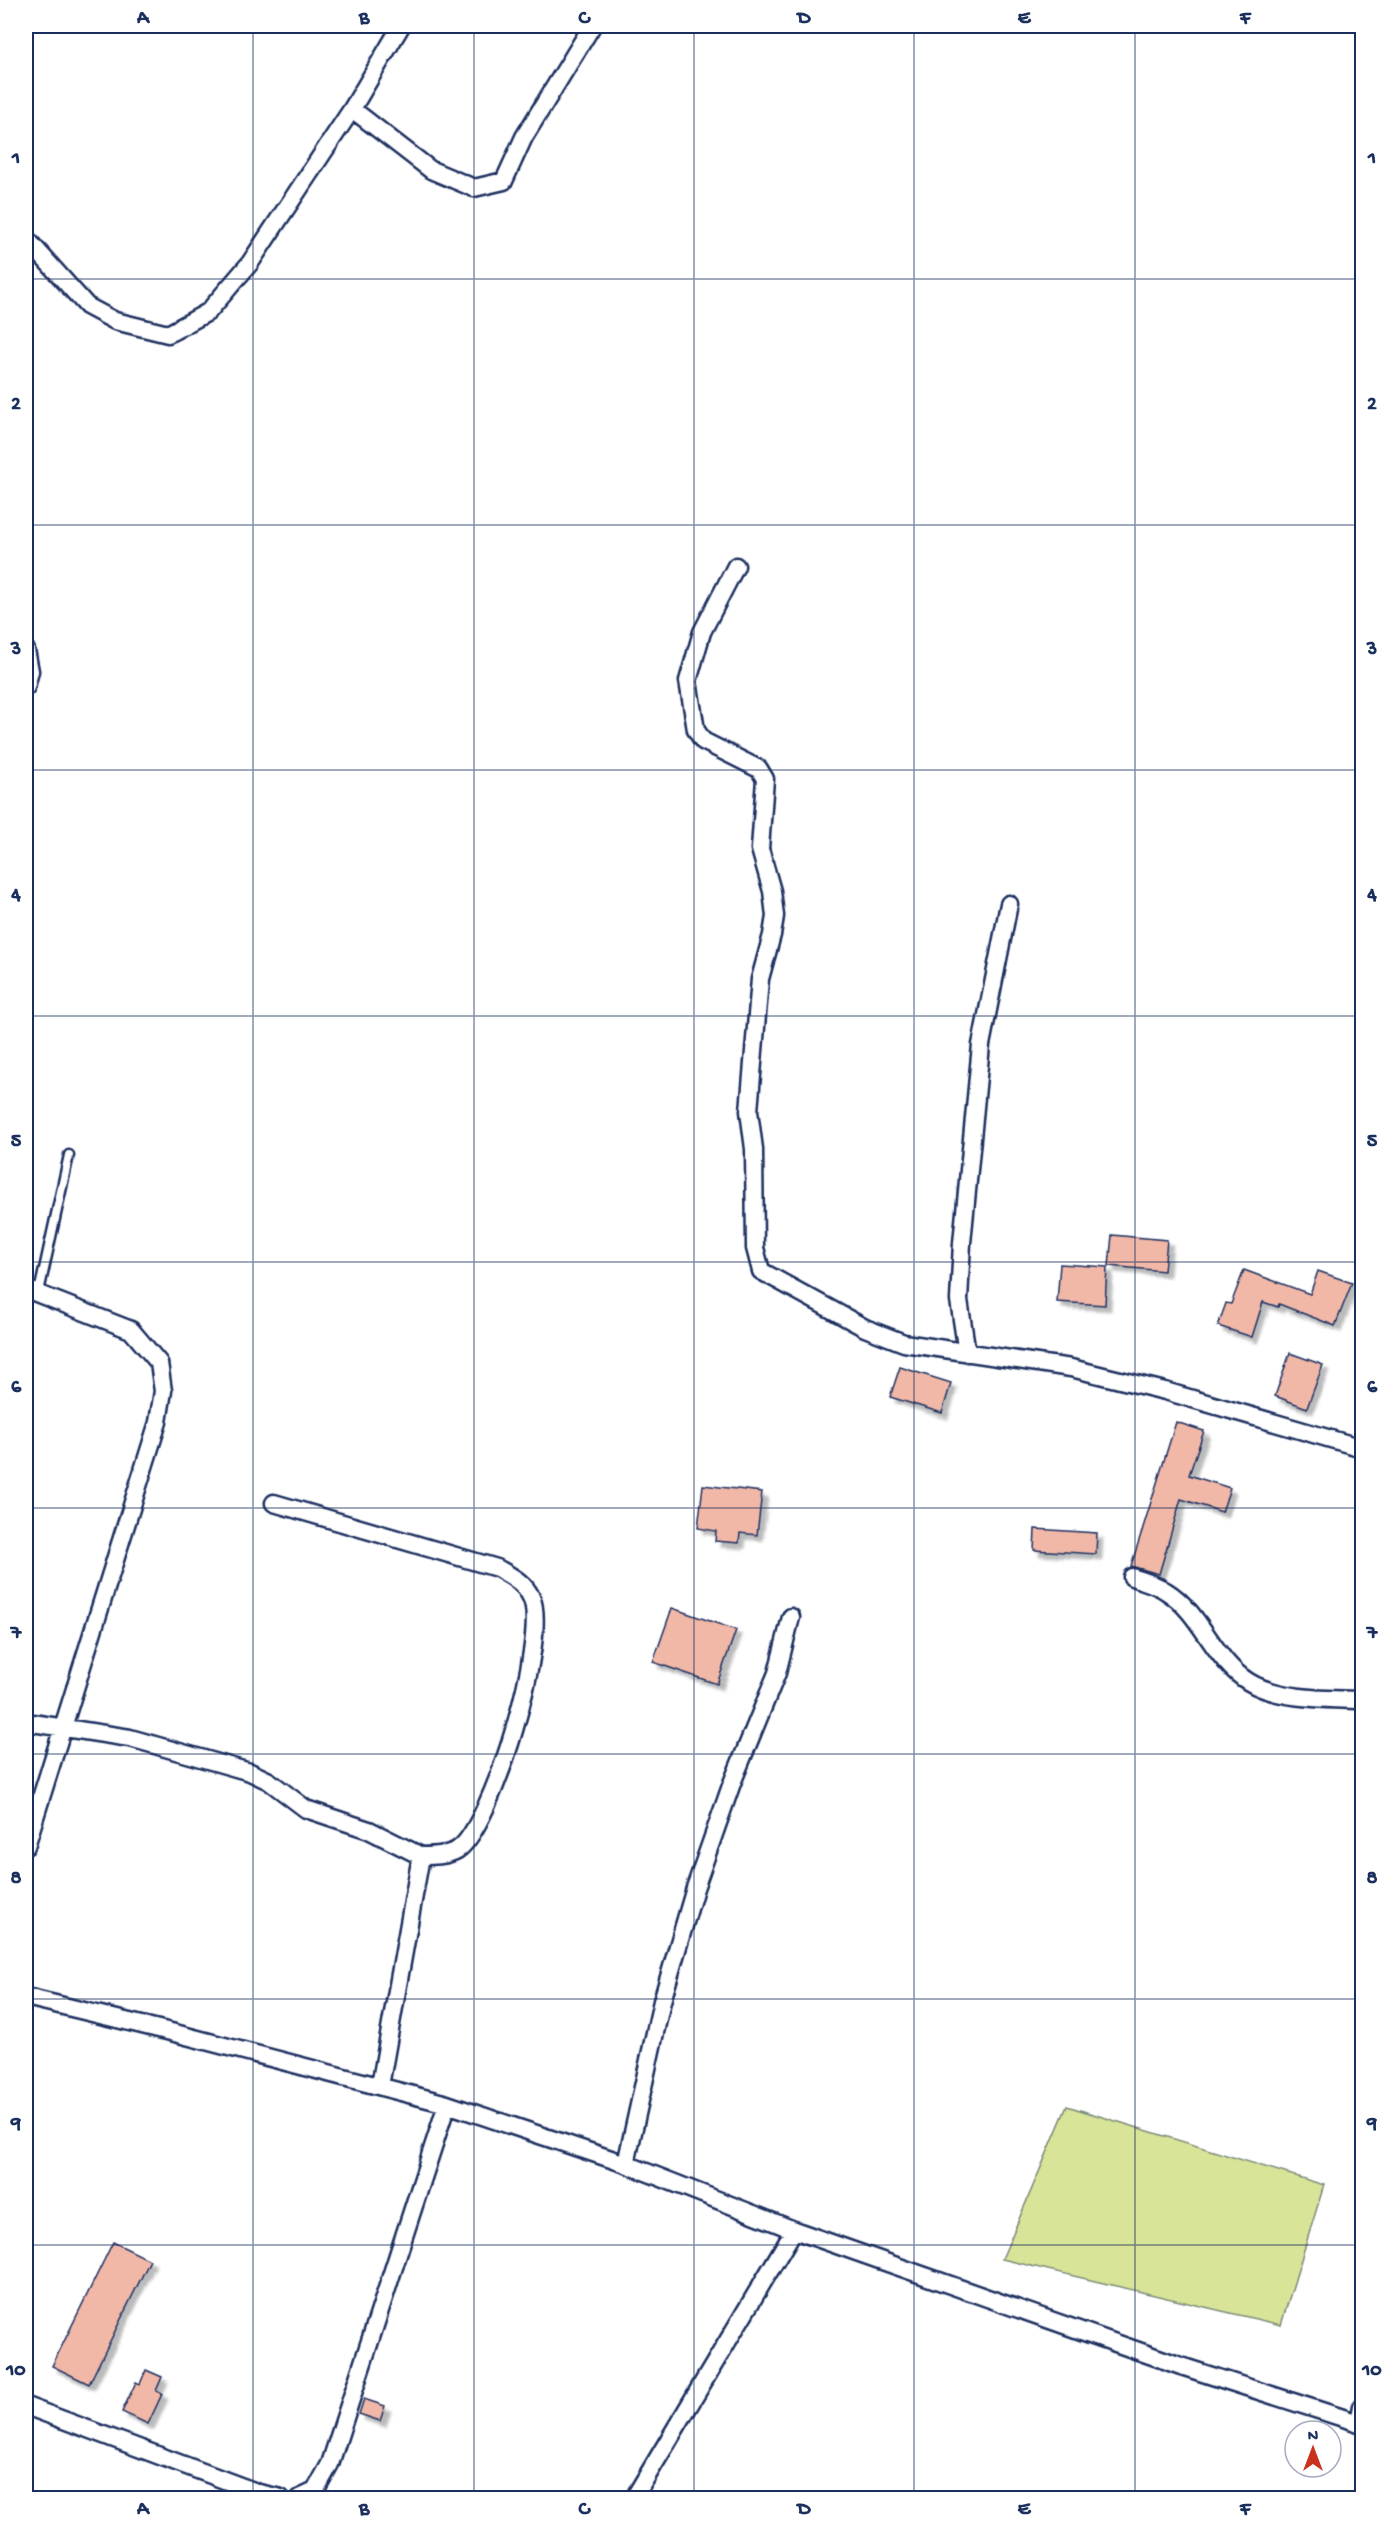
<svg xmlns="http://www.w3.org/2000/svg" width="1388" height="2524" font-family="'Gochi Hand',sans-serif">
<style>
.green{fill:#d8e497;stroke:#7a8a7a;stroke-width:1.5}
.building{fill:#f1b8a8;stroke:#1b2f5e;stroke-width:1.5;filter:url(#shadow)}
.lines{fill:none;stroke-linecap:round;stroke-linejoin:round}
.lane-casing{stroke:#1b2f5e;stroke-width:13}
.street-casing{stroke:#1b2f5e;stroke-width:21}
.lane{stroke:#fff;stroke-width:8}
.street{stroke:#fff;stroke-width:16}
.grid{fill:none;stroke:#1b2f5e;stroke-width:1.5;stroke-opacity:0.55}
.neatline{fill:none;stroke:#1b2f5e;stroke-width:2}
.grid-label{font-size:20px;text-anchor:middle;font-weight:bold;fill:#1b2f5e}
</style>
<defs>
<filter id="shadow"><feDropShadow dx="5.5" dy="5.5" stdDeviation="1.5" flood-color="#0004"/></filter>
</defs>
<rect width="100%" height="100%" fill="#fff"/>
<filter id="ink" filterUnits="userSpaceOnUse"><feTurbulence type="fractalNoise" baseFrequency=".0167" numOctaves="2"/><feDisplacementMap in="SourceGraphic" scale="12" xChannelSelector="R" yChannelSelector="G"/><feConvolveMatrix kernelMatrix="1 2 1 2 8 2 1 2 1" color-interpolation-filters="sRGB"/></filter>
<g filter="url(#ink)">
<path class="green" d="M 1067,2106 L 1324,2185 L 1281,2325 L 1002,2259 Z"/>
<path class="building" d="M 1112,1235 L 1167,1240 L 1164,1271 L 1109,1266 Z
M 1060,1264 L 1107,1267 L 1105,1305 L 1057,1302 Z
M 1244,1270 L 1310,1294 L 1318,1271 L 1352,1283 L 1335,1326 L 1279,1304 L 1278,1307 L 1263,1302 L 1252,1337 L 1218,1326 L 1226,1303 L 1231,1304 Z
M 1290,1353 L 1323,1365 L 1307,1408 L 1275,1396 Z
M 900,1367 L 951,1383 L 942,1413 L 890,1397 Z
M 1176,1422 L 1204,1431 L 1189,1475 L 1230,1488 L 1222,1512 L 1181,1499 L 1159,1574 L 1131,1566 Z
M 703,1485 L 762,1492 L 757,1535 L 740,1533 L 739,1543 L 715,1541 L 716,1531 L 698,1528 Z
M 1035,1529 L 1097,1533 L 1096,1554 L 1034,1550 Z
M 672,1608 L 736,1630 L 717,1684 L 653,1662 Z
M 113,2242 L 150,2260 L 89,2384 L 52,2366 Z
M 146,2370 L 162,2377 L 156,2391 L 162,2394 L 148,2424 L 122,2412 L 136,2382 L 140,2384 Z
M 364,2399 L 385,2406 L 380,2421 L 359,2414 Z"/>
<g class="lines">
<g class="lane-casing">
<path id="lane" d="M 39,1292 L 69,1155"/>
</g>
<g class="street-casing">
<path id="street" d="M 352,109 L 431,170 L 474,188 L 504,181 L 524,137 L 592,26
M 26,238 L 87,306 L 115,321 L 168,334 L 208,312 L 250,263 L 352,109 L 401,26
M 736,566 L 702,632 L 688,681 L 696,730 L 703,741 L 759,769 L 765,779 L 760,849 L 772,891 L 775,916 L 772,935 L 760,979 L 749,1111 L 754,1149 L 755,1248 L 761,1271 L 865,1328 L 904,1343 L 1071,1368 L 1165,1391 L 1362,1448
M 26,650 L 30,671 L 26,687
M 26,1289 L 131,1330 L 159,1363 L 163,1391 L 158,1422 L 26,1846
M 967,1353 L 959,1300 L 962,1243 L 981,1045 L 1009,904
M 274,1503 L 497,1568 C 511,1576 524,1582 531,1597 C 550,1635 492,1828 457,1850 C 447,1856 432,1856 421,1856
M 1132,1577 C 1143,1581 1156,1584 1166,1591 C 1202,1613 1213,1660 1249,1682 C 1278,1700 1330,1699 1362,1700
M 26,1722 L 130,1738 L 250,1772 L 269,1781 L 306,1809 L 369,1830 L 421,1856 L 380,2086
M 26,1997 L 171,2032 L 447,2104 L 626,2164 L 794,2230 L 1181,2366 L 1362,2424
M 626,2164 L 662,2001 L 695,1888 L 732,1783 L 777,1673 L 791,1617
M 26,2406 L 259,2493 L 281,2498
M 1359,2423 L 1362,2406
M 300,2498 L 315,2491 L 330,2464 L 447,2104
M 634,2498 L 794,2230"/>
</g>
<use href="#lane" class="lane"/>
<use href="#street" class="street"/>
</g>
</g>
<path class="grid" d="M 253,26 L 253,2498M 474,26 L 474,2498M 694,26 L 694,2498M 914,26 L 914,2498M 1135,26 L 1135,2498M 26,279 L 1362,279M 26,525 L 1362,525M 26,770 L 1362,770M 26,1016 L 1362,1016M 26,1262 L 1362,1262M 26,1508 L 1362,1508M 26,1754 L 1362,1754M 26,1999 L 1362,1999M 26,2245 L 1362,2245"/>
<rect width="1388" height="2524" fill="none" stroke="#fff" stroke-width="66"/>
<g transform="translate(1313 2449)"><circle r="28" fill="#ffffff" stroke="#a4acbf" stroke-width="1.5"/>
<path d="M0-4.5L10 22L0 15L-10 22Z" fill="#c8321e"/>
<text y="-9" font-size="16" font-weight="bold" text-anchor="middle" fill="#1b2f5e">N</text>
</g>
<rect x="33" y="33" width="1322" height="2458" class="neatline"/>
<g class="grid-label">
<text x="143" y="23">A</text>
<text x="364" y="23">B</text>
<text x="584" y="23">C</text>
<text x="804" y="23">D</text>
<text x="1024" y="23">E</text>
<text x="1245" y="23">F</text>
<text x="16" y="163">1</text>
<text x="1372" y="163">1</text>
<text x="16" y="409">2</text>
<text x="1372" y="409">2</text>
<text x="16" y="654">3</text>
<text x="1372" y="654">3</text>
<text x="16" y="900">4</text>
<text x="1372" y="900">4</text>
<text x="16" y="1146">5</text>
<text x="1372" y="1146">5</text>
<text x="16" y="1392">6</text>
<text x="1372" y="1392">6</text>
<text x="16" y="1638">7</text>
<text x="1372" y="1638">7</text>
<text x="16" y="1883">8</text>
<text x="1372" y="1883">8</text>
<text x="16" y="2129">9</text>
<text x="1372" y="2129">9</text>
<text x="16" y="2375">10</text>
<text x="1372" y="2375">10</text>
<text x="143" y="2514">A</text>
<text x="364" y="2514">B</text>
<text x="584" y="2514">C</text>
<text x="804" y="2514">D</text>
<text x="1024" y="2514">E</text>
<text x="1245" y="2514">F</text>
</g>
</svg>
